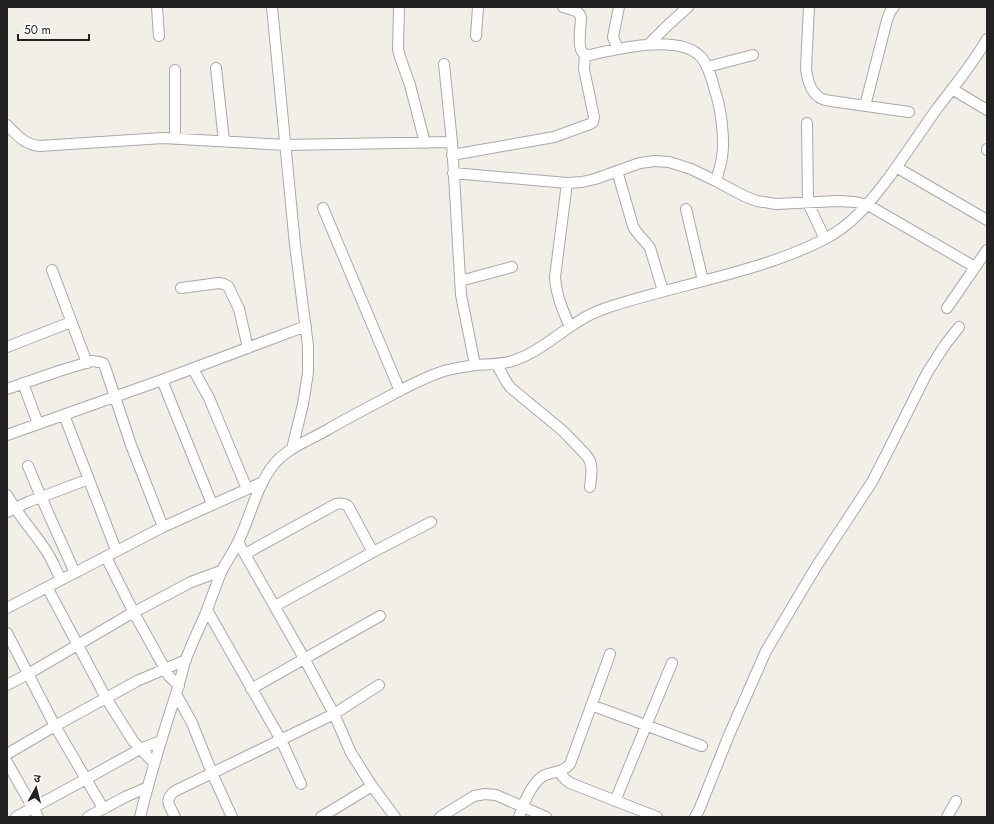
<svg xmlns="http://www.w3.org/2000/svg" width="994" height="824" font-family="Jost,'Noto Sans Devanagari',sans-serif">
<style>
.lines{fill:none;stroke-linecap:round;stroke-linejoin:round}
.minor-casing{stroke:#a9a9a9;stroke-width:12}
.minor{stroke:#fff;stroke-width:10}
</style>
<rect width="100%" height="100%" fill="#f2efe9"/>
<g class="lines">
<g class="minor-casing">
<path id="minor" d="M 157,7 L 159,36
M 272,7 L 295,245 L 308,346 L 308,373 L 303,404 L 292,449
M 399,7 L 398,49 L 400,57 L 410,85 L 425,143
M 563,7 C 570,10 578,9 581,17 C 581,25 577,48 583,53 C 585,55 587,55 589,55 C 617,49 679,33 701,57 C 709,66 712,80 715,91 C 721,108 725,140 722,157 C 721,165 718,173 716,181
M 809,7 L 806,68 C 807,78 810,91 819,97 C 822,100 827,100 831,101 L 909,112
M 476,36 L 478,7
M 649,44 L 668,25 L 688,7
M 618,49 L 613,37 L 619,7
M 444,64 L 452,142 L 461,295 L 475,365
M 707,67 L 753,55
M 216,68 L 224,141
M 175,70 L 175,139
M 952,89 L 987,110
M 865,106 L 887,20 L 890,12 L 894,7
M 807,123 L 808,203 L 825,239
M 7,125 C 18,136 24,144 39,146 L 163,138 L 286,145 L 452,142
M 987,150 L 987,149
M 452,155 L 554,137 L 590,124 L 593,122 L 594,117 L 584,69 L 585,54
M 896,167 L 987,220
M 617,171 L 633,226 C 637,235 645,240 650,248 L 663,291
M 453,173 L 567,183 L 582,182 L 595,179 L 640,163 L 655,161 L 669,162 L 691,169 L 716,181 L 744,196 L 757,201 L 776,204 L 838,201 L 855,202 L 868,205 L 975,267
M 567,183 L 555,277 C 556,295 563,311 570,327
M 323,208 L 400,391
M 686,209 L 703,281
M 52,270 L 87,363
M 460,281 L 512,267
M 181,288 L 219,283 L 224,284 L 228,286 L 239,309 L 248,348
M 947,308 L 987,250
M 7,347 L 71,322
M 497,365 L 507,383 L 511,388 L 563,431 L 587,456 C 594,465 591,476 590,487
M 193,369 L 209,398 L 247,489
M 162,380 L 212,504
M 23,383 L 38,424
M 7,389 L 59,371 L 92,361 L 99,362 L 103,363 L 105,367 L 131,445 L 163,527
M 64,415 L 116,550
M 7,435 L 162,380 L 306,326
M 28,466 L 41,497 L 75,573
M 7,495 C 18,515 33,531 45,549 C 52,559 56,570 61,580
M 7,512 L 28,502 L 89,479
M 238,542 L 305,660 L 334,714 L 351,753 L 372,786 L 395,817
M 245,554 L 336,504 C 341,503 344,503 348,506 L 373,552
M 106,557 L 134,613 L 169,676 L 179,686
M 47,587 L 106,698 L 133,741 L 154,763
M 275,606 L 373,552 L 431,522
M 7,608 L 163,527 L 263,482
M 207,610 L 281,740 L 301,784
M 7,633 L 55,726 L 103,808
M 7,685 L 28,674 L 127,616 L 191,582 L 221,571
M 251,689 L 380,616
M 176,694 L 192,723 L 212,773 L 232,817
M 591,705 L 702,746
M 7,754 L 55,726 L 137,681 L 186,660
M 7,762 L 38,817
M 559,772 L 565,779 L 570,783 L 657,817
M 615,801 L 672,663
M 16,817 L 86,779 L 140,749 L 161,741
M 88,817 L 125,797 L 148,787
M 140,817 C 150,776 162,737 175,697 C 179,685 182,673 185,661 C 191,646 198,630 205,615 C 210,602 215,588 220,575 C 225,563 233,553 238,542 C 251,516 256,486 275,463 C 289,447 310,440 327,430 C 351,416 375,404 399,391 C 413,384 428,376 444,371 C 454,368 465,367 475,365 C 487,364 499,365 512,361 C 536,354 555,336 576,323 C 586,316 597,311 609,307 C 679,284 757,273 823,240 C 853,225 870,202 890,176 C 906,154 921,131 936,110 C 954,86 973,64 987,39
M 175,817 C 170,806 163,800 175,791 L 334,714 L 379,685
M 321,817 L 372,786
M 440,817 L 474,796 L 485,794 L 496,795 L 546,817
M 519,817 C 523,805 532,781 545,775 C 555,771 562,773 570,764 L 610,654
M 695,817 L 699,810 L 729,735 L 766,651 L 816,567 L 872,482 L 888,451 L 927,373 L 945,345 L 959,327
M 947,817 L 956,801"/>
</g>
<use href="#minor" class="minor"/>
</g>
<rect width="994" height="824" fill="none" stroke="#222222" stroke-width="16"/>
<g transform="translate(36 788) rotate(7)" stroke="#ffffff" stroke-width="3" paint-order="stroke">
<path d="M0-3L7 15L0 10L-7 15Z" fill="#222222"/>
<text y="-6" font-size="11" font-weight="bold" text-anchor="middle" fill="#222222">उ</text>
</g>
<path d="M18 34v6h71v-6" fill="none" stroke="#222222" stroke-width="2"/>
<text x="24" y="34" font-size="12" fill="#222222" stroke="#ffffff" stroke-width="3" paint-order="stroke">50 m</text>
</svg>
